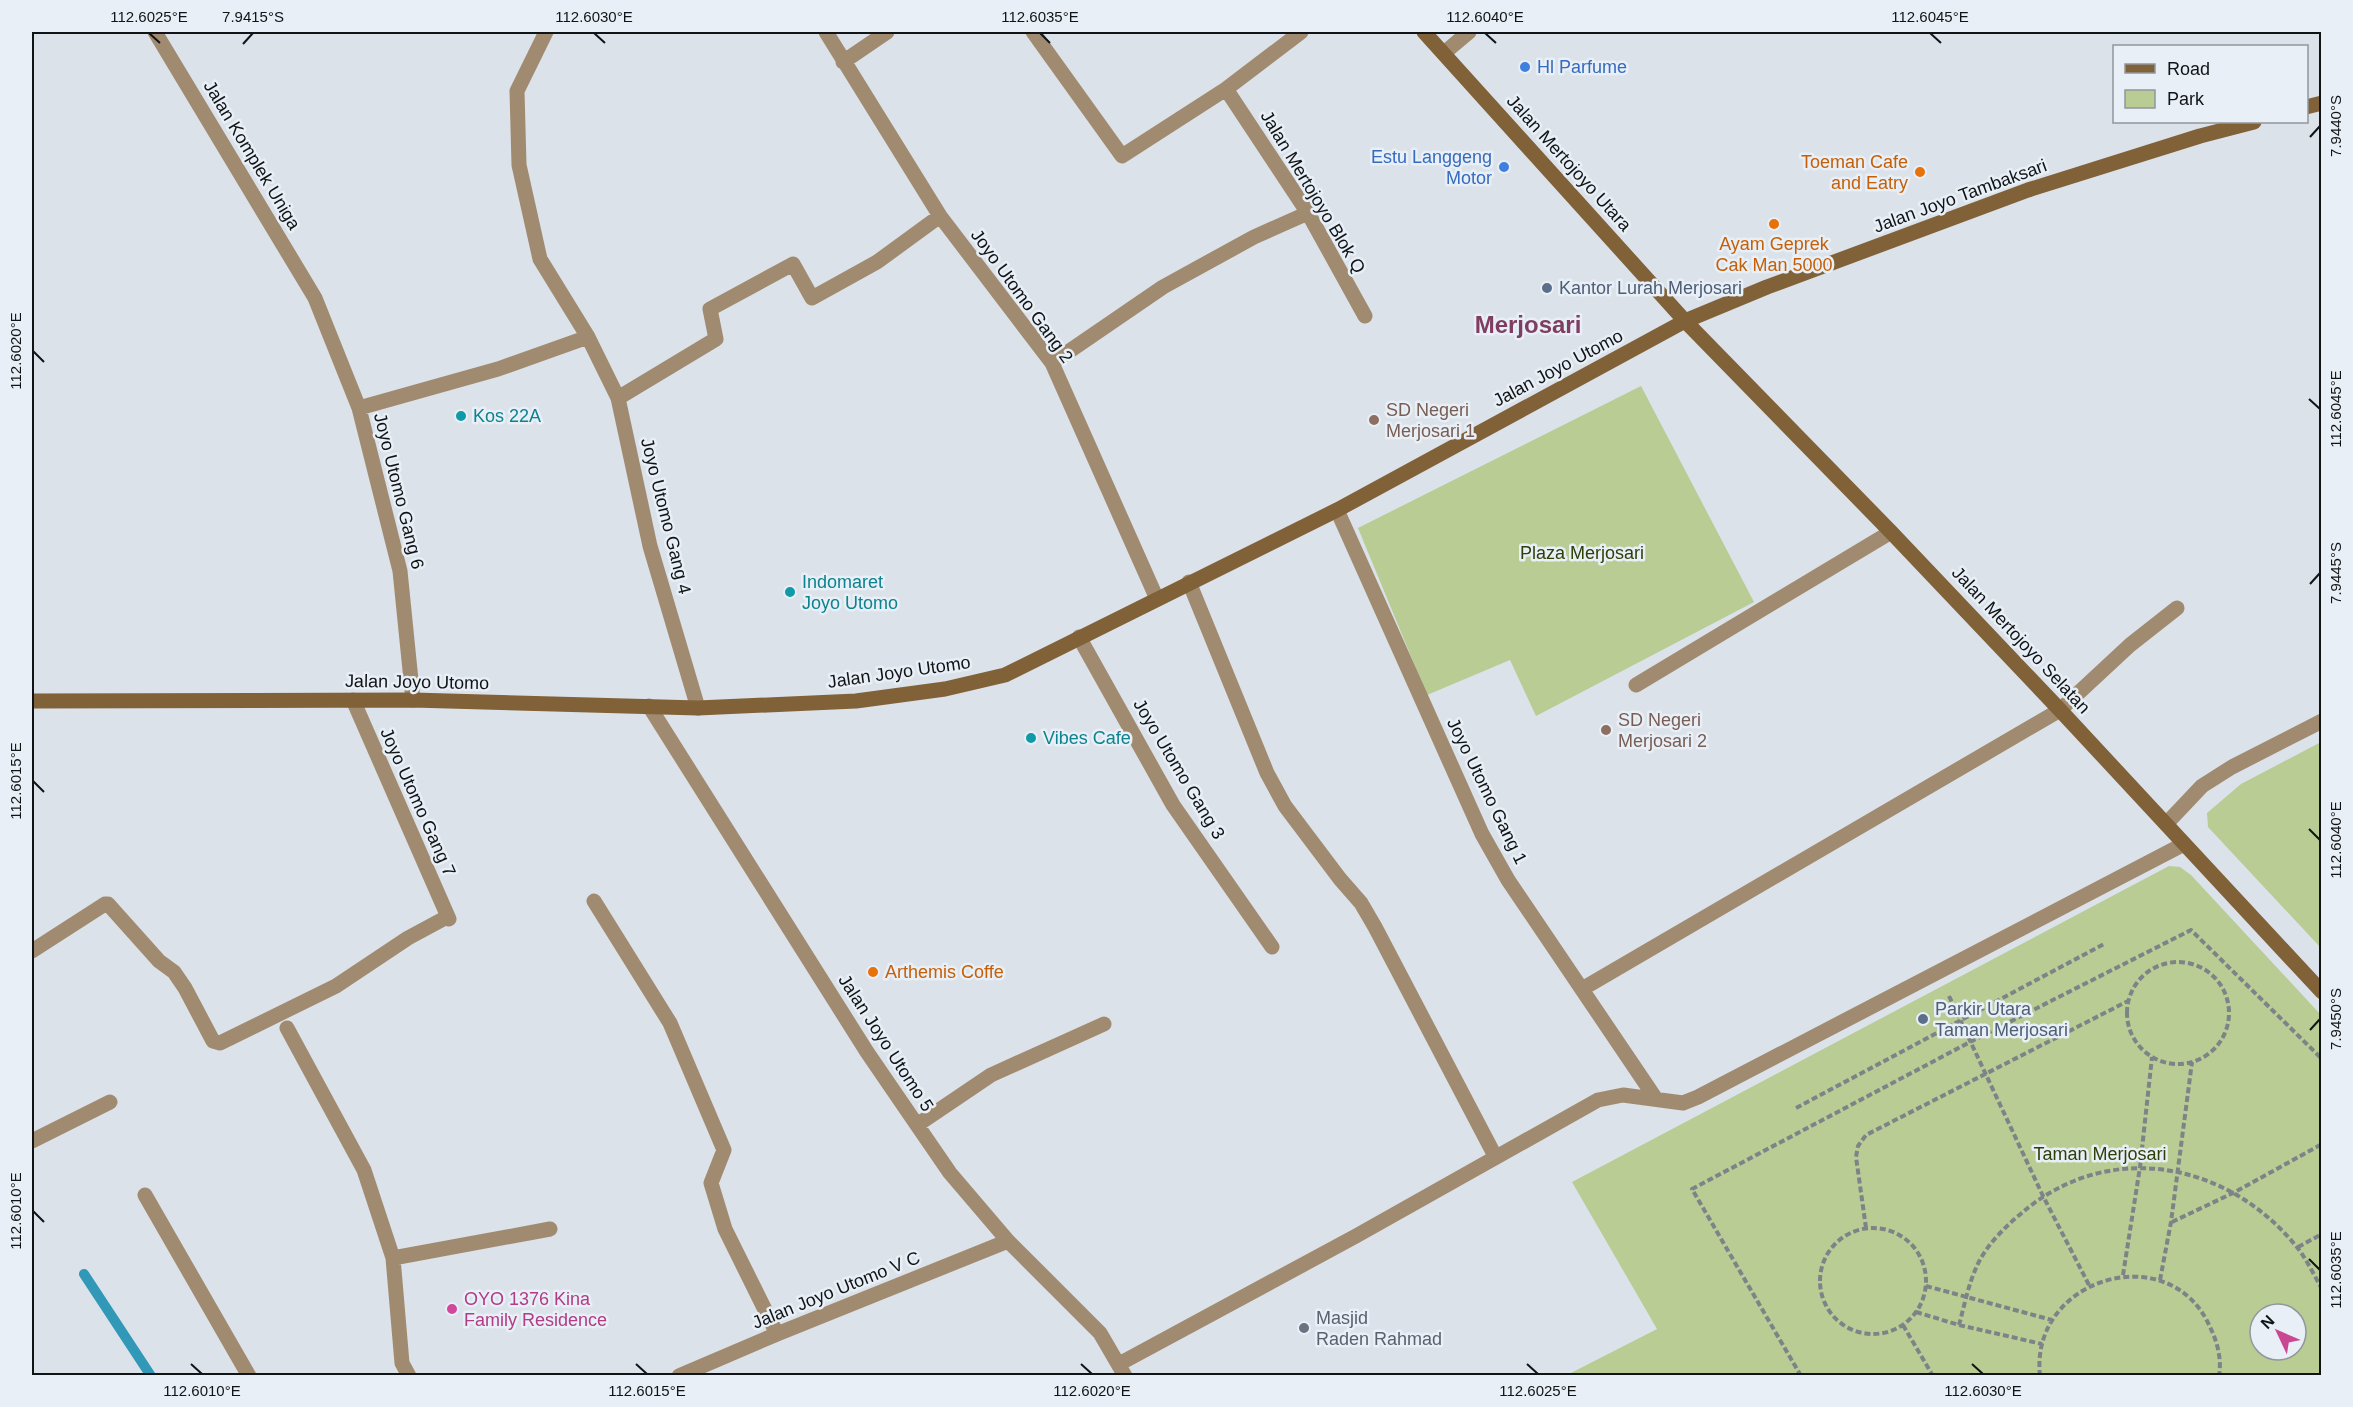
<svg xmlns="http://www.w3.org/2000/svg" width="2353" height="1407" font-family="Helvetica,sans-serif">
<style>
.green{fill:#b8cc94;fill-rule:evenodd}
.lines{fill:none;stroke-linecap:round;stroke-linejoin:round}
.stream{stroke:#3198b8;stroke-width:10}
.path{stroke:#7e8388;stroke-width:4;stroke-dasharray:6 3;stroke-linecap:butt}
.minor{stroke:#a18b70;stroke-width:15}
.secondary{stroke:#806138;stroke-width:15}
.ticks{fill:none;stroke:#111416;stroke-width:2}
.shop-dot{fill:#3f7fe0;stroke:#e8eff6;stroke-width:2}
.food-dot{fill:#e8710a;stroke:#e8eff6;stroke-width:2}
.service-dot{fill:#5c6f8a;stroke:#e8eff6;stroke-width:2}
.culture-dot{fill:#0f9aa8;stroke:#e8eff6;stroke-width:2}
.education-dot{fill:#8d6e63;stroke:#e8eff6;stroke-width:2}
.hotel-dot{fill:#d1479c;stroke:#e8eff6;stroke-width:2}
.worship-dot{fill:#6b7280;stroke:#e8eff6;stroke-width:2}
.labels{text-anchor:middle;dominant-baseline:central;stroke-width:5;stroke-linejoin:round;paint-order:stroke}
.shop-label{font-size:18px;fill:#366cbe;stroke:#e8eff6;text-anchor:start}
.street-label{font-size:18px;fill:#111416;stroke:#e8eff6}
.food-label{font-size:18px;fill:#c56008;stroke:#e8eff6;text-anchor:end}
.service-label{font-size:18px;fill:#4e5e75;stroke:#e8eff6;text-anchor:start}
.education-label{font-size:18px;fill:#785e54;stroke:#e8eff6;text-anchor:start}
.culture-label{font-size:18px;fill:#0d838f;stroke:#e8eff6;text-anchor:start}
.park-label{font-size:18px;fill:#303f06;stroke:#e8eff6}
.hotel-label{font-size:18px;fill:#b23c85;stroke:#e8eff6;text-anchor:start}
.worship-label{font-size:18px;fill:#5b616d;stroke:#e8eff6;text-anchor:start}
.district-label{font-size:24px;font-weight:bold;fill:#7f3e60;stroke:#e8eff6}
.neatline{fill:none;stroke:#111416;stroke-width:2}
.ticks-label{font-size:15px;text-anchor:middle;fill:#111416}
</style>
<rect width="100%" height="100%" fill="#dbe2e9"/>
<path class="green" d="M 1641,386 L 1754,602 L 1536,716 L 1510,660 L 1427,695 L 1358,528 Z
M 2321,742 L 2321,948 L 2208,827 L 2207,813 L 2241,784 Z
M 2169,866 L 2180,867 L 2191,875 L 2321,1015 L 2321,1375 L 1567,1375 L 1657,1329 L 1572,1182 ZM 2260,1314 L 2296,1314 L 2296,1350 L 2260,1350 Z"/>
<g class="lines">
<path class="stream" d="M 84,1274 L 151,1376"/>
<path class="path" d="M2127 1013a51 51 0 1 1 102 0a51 51 0 1 1-102 0Z
M 1949,996 L 2043,1196 L 2089,1285
M 1796,1108 L 2104,944
M 2172,1222 L 2235,1192 L 2322,1144
M1820 1281a53 53 0 1 1 106 0a53 53 0 1 1-106 0Z
M 1866,1228 L 1856,1157 L 1858,1146 L 1866,1135 L 2128,1001
M 2298,1247 L 2322,1234
M 2123,1275 L 2140,1167 L 2152,1057
M 2160,1280 L 2171,1222 L 2192,1062
M 1926,1286 L 2052,1320
M 1916,1312 L 1959,1325 L 2042,1344
M 1903,1325 L 1933,1376
M 1959,1325 C 1964,1307 1968,1286 1976,1268 C 1986,1244 2009,1223 2029,1207 C 2115,1140 2229,1164 2296,1246 C 2306,1258 2314,1275 2322,1289
M 1801,1376 L 1692,1189 L 1970,1042 L 2191,930 L 2322,1059
M 2040,1376 C 2029,1278 2170,1236 2210,1327 C 2217,1341 2222,1359 2219,1376"/>
<path class="minor" d="M 155,32 L 315,298 L 359,408 L 400,571 L 413,700
M 546,32 L 517,91 L 519,165 L 540,259 L 588,337 L 618,398 L 650,546 L 698,708
M 826,32 L 940,216 L 1052,363 L 1157,599
M 1033,32 L 1122,156 L 1226,89 L 1301,32
M 1444,53 L 1469,32
M 843,62 L 887,32
M 1226,89 L 1308,213 L 1365,316
M 1052,363 L 1163,287 L 1254,237 L 1308,213
M 618,398 L 716,339 L 710,309 L 793,264 L 812,298 L 877,262 L 940,216
M 359,408 L 498,369 L 588,337
M 1337,510 L 1482,834 L 1508,880 L 1656,1099
M 1189,582 L 1267,773 L 1285,806 L 1340,879 L 1361,903 L 1375,927 L 1495,1156
M 1079,637 L 1173,805 L 1272,947
M 1636,685 L 1891,532
M 353,700 L 449,919
M 649,706 L 867,1052 L 917,1125 L 950,1173 L 1008,1241 L 1100,1333 L 1125,1376
M 2166,824 L 2202,786 L 2232,767 L 2322,721
M 594,901 L 670,1023 L 724,1150 L 711,1183 L 725,1229 L 777,1334
M 32,951 L 105,904 L 108,904 L 159,961 L 174,972 L 185,988 L 213,1041 L 220,1043 L 336,986 L 408,938 L 447,917
M 1582,989 L 2060,710 L 2130,645 L 2177,608
M 287,1028 L 364,1170 L 393,1258
M 917,1125 L 991,1075 L 1104,1024
M 32,1141 L 110,1102
M 145,1195 L 249,1376
M 1119,1364 L 1356,1236 L 1598,1100 L 1623,1095 L 1683,1103 L 1698,1097 L 2184,844
M 409,1376 L 402,1363 L 393,1258 L 550,1229
M 679,1376 L 777,1334 L 1008,1241"/>
<path class="secondary" d="M 1424,32 L 1685,321 L 1891,532 L 2060,710 L 2322,992
M 2306,107 L 2322,103
M 32,701 L 413,700 L 698,708 L 856,701 L 945,689 L 1005,675 L 1337,510 L 1685,321 L 1767,287 L 2028,190 L 2200,136 L 2254,122"/>
</g>
<path class="ticks" d="M 149,33 L 160,43M 594,33 L 605,43M 1040,33 L 1050,43M 1485,33 L 1496,43M 1930,33 L 1941,43M 243,44 L 253,33M 2310,137 L 2320,126M 33,351 L 44,362M 2309,399 L 2320,409M 2310,584 L 2320,573M 33,781 L 44,792M 2309,829 L 2320,840M 2310,1030 L 2320,1019M 33,1211 L 44,1222M 2309,1259 L 2320,1270M 191,1364 L 202,1374M 636,1364 L 647,1374M 1081,1364 L 1092,1374M 1527,1364 L 1538,1374M 1972,1364 L 1983,1374"/>
<g class="shop-dot">
<circle cx="1525" cy="67" r="6"/>
<circle cx="1504" cy="167" r="6"/>
</g>
<g class="food-dot">
<circle cx="1920" cy="172" r="6"/>
<circle cx="1774" cy="224" r="6"/>
<circle cx="873" cy="972" r="6"/>
</g>
<g class="service-dot">
<circle cx="1547" cy="288" r="6"/>
<circle cx="1923" cy="1019" r="6"/>
</g>
<g class="culture-dot">
<circle cx="461" cy="416" r="6"/>
<circle cx="790" cy="592" r="6"/>
<circle cx="1031" cy="738" r="6"/>
</g>
<g class="education-dot">
<circle cx="1374" cy="420" r="6"/>
<circle cx="1606" cy="730" r="6"/>
</g>
<circle class="hotel-dot" cx="452" cy="1309" r="6"/>
<circle class="worship-dot" cx="1304" cy="1328" r="6"/>
<g class="labels">
<g class="shop-label">
<text x="1537" y="67">Hl Parfume</text>
<text x="1492" y="157" text-anchor="end">Estu Langgeng<tspan x="1492" dy="21">Motor</tspan></text>
</g>
<g class="street-label">
<text transform="translate(252 155) rotate(59)">Jalan Komplek Uniga</text>
<text transform="translate(1569 163) rotate(48)">Jalan Mertojoyo Utara</text>
<text transform="translate(1313 192) rotate(59)">Jalan Mertojoyo Blok Q</text>
<text transform="translate(1960 196) rotate(-20)">Jalan Joyo Tambaksari</text>
<text transform="translate(1022 296) rotate(54)">Joyo Utomo Gang 2</text>
<text transform="translate(1558 368) rotate(-28)">Jalan Joyo Utomo</text>
<text transform="translate(399 491) rotate(76)">Joyo Utomo Gang 6</text>
<text transform="translate(666 516) rotate(76)">Joyo Utomo Gang 4</text>
<text transform="translate(2021 640) rotate(47)">Jalan Mertojoyo Selatan</text>
<text transform="translate(899 672) rotate(-8)">Jalan Joyo Utomo</text>
<text transform="translate(417 682) rotate(1)">Jalan Joyo Utomo</text>
<text transform="translate(1179 769) rotate(59)">Joyo Utomo Gang 3</text>
<text transform="translate(1487 791) rotate(64)">Joyo Utomo Gang 1</text>
<text transform="translate(418 802) rotate(66)">Joyo Utomo Gang 7</text>
<text transform="translate(886 1043) rotate(57)">Jalan Joyo Utomo 5</text>
<text transform="translate(836 1290) rotate(-22)">Jalan Joyo Utomo V C</text>
</g>
<g class="food-label">
<text x="1908" y="162">Toeman Cafe<tspan x="1908" dy="21">and Eatry</tspan></text>
<text x="1774" y="244" text-anchor="middle">Ayam Geprek<tspan x="1774" dy="21">Cak Man 5000</tspan></text>
<text x="885" y="972" text-anchor="start">Arthemis Coffe</text>
</g>
<g class="service-label">
<text x="1559" y="288">Kantor Lurah Merjosari</text>
<text x="1935" y="1009">Parkir Utara<tspan x="1935" dy="21">Taman Merjosari</tspan></text>
</g>
<g class="education-label">
<text x="1386" y="410">SD Negeri<tspan x="1386" dy="21">Merjosari 1</tspan></text>
<text x="1618" y="720">SD Negeri<tspan x="1618" dy="21">Merjosari 2</tspan></text>
</g>
<g class="culture-label">
<text x="473" y="416">Kos 22A</text>
<text x="802" y="582">Indomaret<tspan x="802" dy="21">Joyo Utomo</tspan></text>
<text x="1043" y="738">Vibes Cafe</text>
</g>
<g class="park-label">
<text x="1582" y="553">Plaza Merjosari</text>
<text x="2100" y="1154">Taman Merjosari</text>
</g>
<g class="hotel-label">
<text x="464" y="1299">OYO 1376 Kina<tspan x="464" dy="21">Family Residence</tspan></text>
</g>
<g class="worship-label">
<text x="1316" y="1318">Masjid<tspan x="1316" dy="21">Raden Rahmad</tspan></text>
</g>
<g class="district-label">
<text x="1528" y="324">Merjosari</text>
</g>
</g>
<rect width="2353" height="1407" fill="none" stroke="#e8eff6" stroke-width="66"/>
<rect x="2113" y="45" width="195" height="78" fill="#e8eff6" stroke="#92979c" stroke-width="1.5"/>
<rect x="2125" y="64" width="30" height="9" fill="#806138" stroke="#92979c" stroke-width="1.5"/>
<text x="2167" y="75" font-size="18" fill="#111416">Road</text>
<rect x="2125" y="90" width="30" height="18" fill="#b8cc94" stroke="#92979c" stroke-width="1.5"/>
<text x="2167" y="105" font-size="18" fill="#111416">Park</text>
<g transform="translate(2278 1332) rotate(314)"><circle r="28" fill="#e8eff6" stroke="#92979c" stroke-width="1.5"/>
<path d="M0-4.5L10 22L0 15L-10 22Z" fill="#c94891"/>
<text y="-9" font-size="16" font-weight="bold" text-anchor="middle" fill="#111416">N</text>
</g>
<rect x="33" y="33" width="2287" height="1341" class="neatline"/>
<g class="ticks-label">
<text x="149" y="22">112.6025°E</text>
<text x="253" y="22">7.9415°S</text>
<text x="594" y="22">112.6030°E</text>
<text x="1040" y="22">112.6035°E</text>
<text x="1485" y="22">112.6040°E</text>
<text x="1930" y="22">112.6045°E</text>
<text transform="translate(2336 126) rotate(-90)" y="5">7.9440°S</text>
<text transform="translate(16 351) rotate(-90)" y="5">112.6020°E</text>
<text transform="translate(2336 409) rotate(-90)" y="5">112.6045°E</text>
<text transform="translate(2336 573) rotate(-90)" y="5">7.9445°S</text>
<text transform="translate(16 781) rotate(-90)" y="5">112.6015°E</text>
<text transform="translate(2336 840) rotate(-90)" y="5">112.6040°E</text>
<text transform="translate(2336 1019) rotate(-90)" y="5">7.9450°S</text>
<text transform="translate(16 1211) rotate(-90)" y="5">112.6010°E</text>
<text transform="translate(2336 1270) rotate(-90)" y="5">112.6035°E</text>
<text x="202" y="1396">112.6010°E</text>
<text x="647" y="1396">112.6015°E</text>
<text x="1092" y="1396">112.6020°E</text>
<text x="1538" y="1396">112.6025°E</text>
<text x="1983" y="1396">112.6030°E</text>
</g>
</svg>
